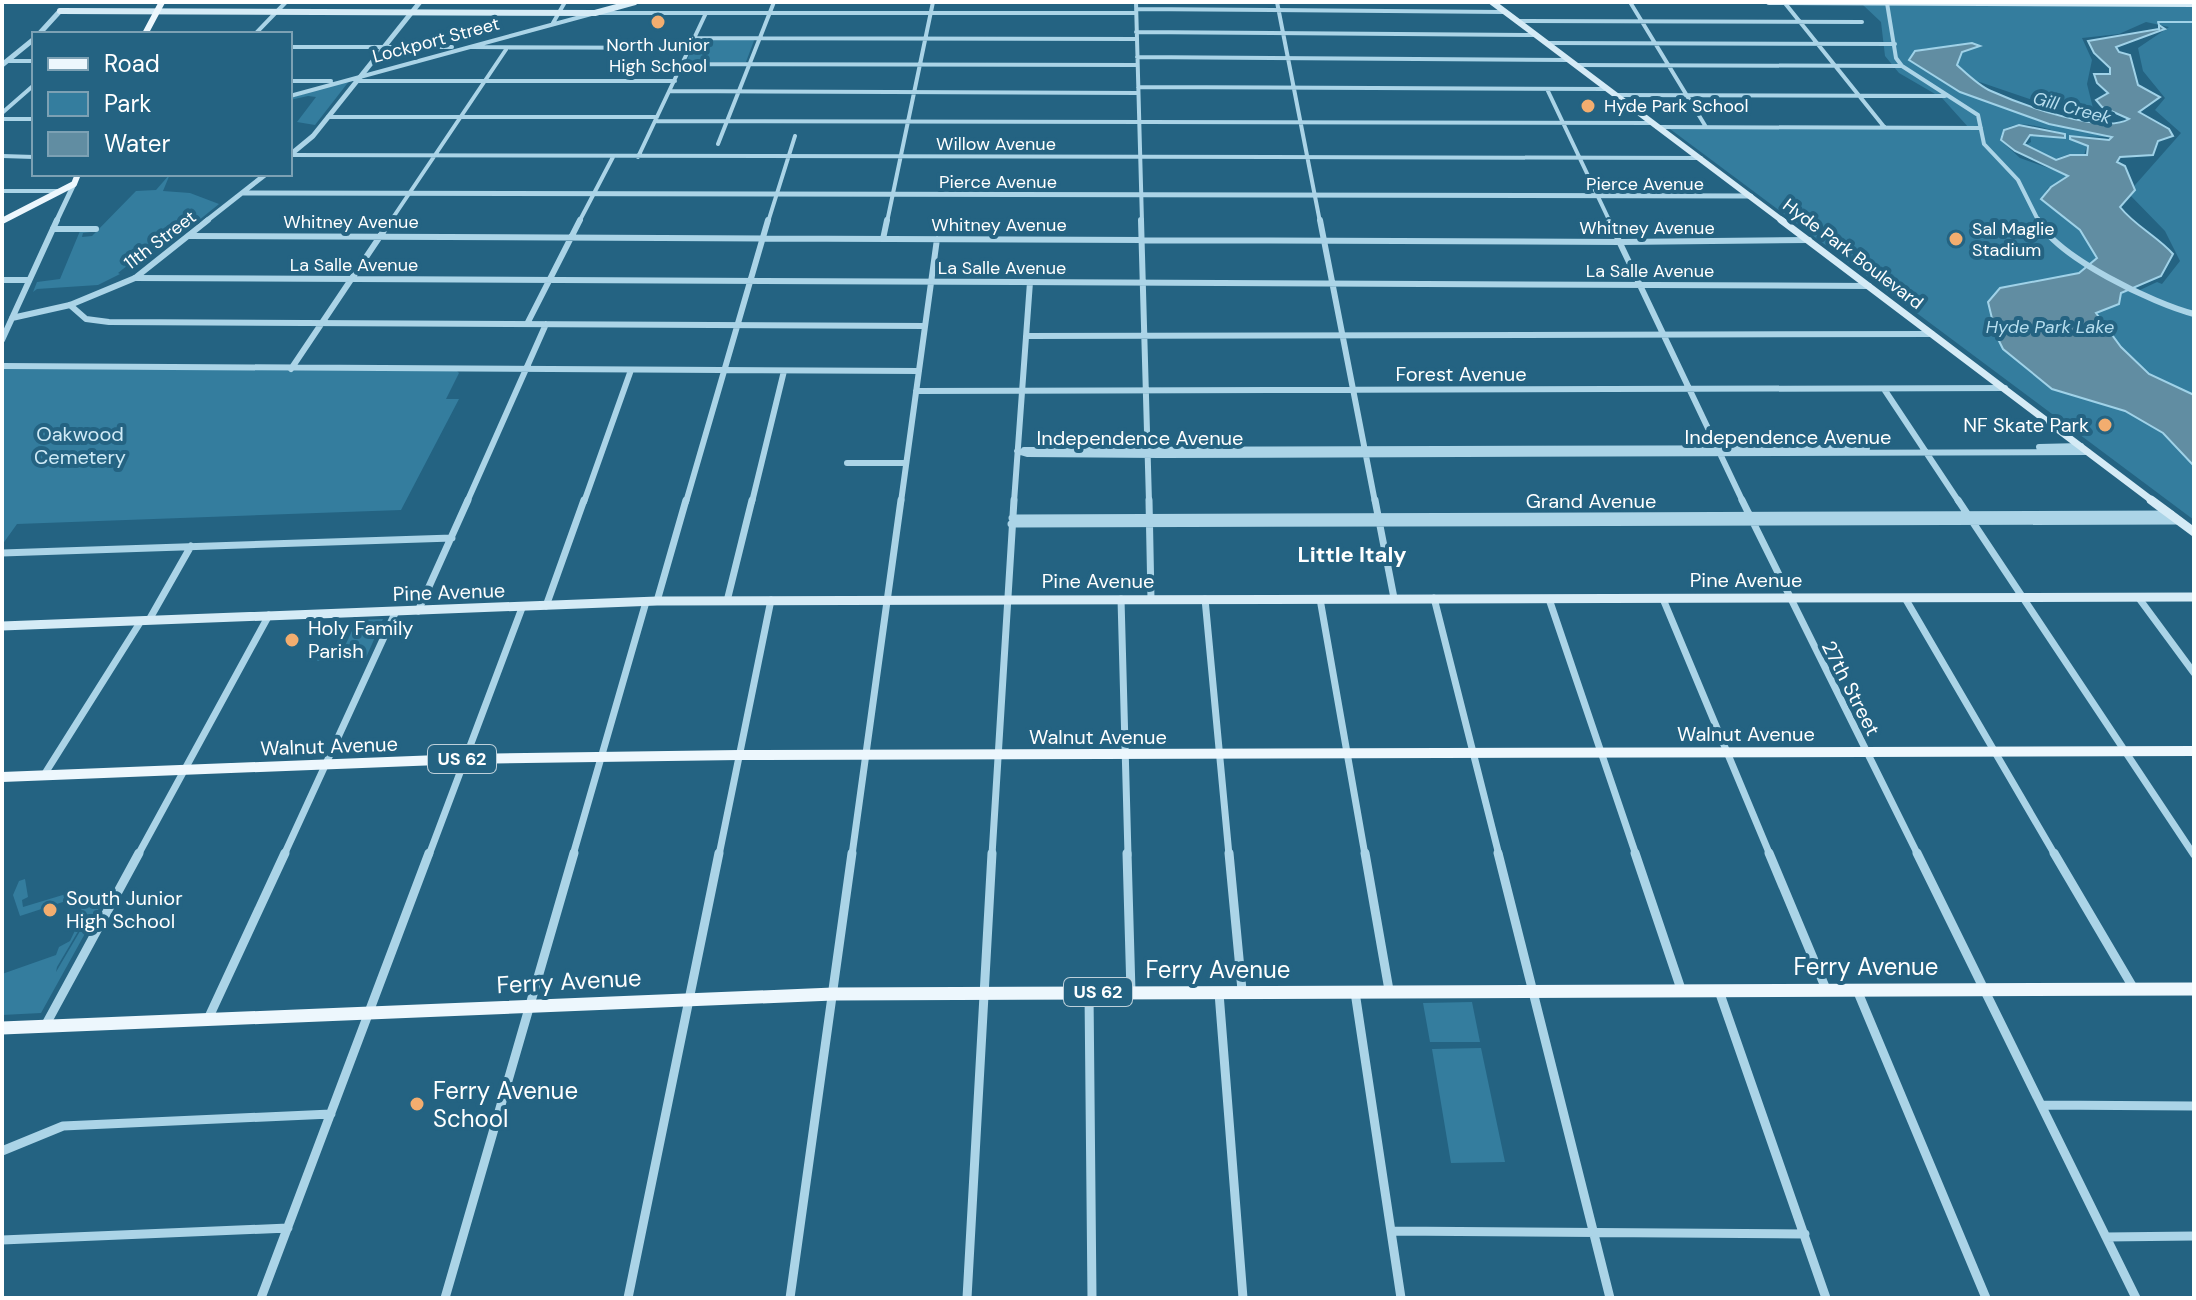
<svg xmlns="http://www.w3.org/2000/svg" width="2196" height="1300" font-family="'DM Sans',sans-serif">
<style>
.green{fill:#347d9e;fill-rule:evenodd}
.water{fill:#618da2;stroke:#a0d2e8;stroke-width:2}
.lines{fill:none;stroke-linecap:round;stroke-linejoin:round}
.stream{stroke:#a0d2e8;stroke-width:2}
.minor-far3{stroke:#abd4e7;stroke-width:4}
.minor-far2{stroke:#abd4e7;stroke-width:6}
.minor-far1{stroke:#abd4e7;stroke-width:7}
.minor{stroke:#abd4e7;stroke-width:9}
.tertiary-far1{stroke:#abd4e7;stroke-width:5}
.tertiary{stroke:#abd4e7;stroke-width:6}
.secondary-far2{stroke:#d5ebf6;stroke-width:6}
.secondary-far1{stroke:#d5ebf6;stroke-width:7}
.secondary{stroke:#d5ebf6;stroke-width:9}
.primary-far2{stroke:#edf7fd;stroke-width:6}
.primary-far1{stroke:#edf7fd;stroke-width:10}
.primary{stroke:#edf7fd;stroke-width:13}
.poi-dot{fill:#f2ad6f;stroke:#246382;stroke-width:3}
.labels{text-anchor:middle;dominant-baseline:central;stroke-width:8;stroke-linejoin:round;paint-order:stroke}
.far-street-label{font-size:18px;fill:#fff;stroke:#246382}
.far-poi-label{font-size:18px;fill:#fff;stroke:#246382;text-anchor:start}
.far-water-label{font-size:18px;font-style:italic;fill:#b7deef;stroke:#246382}
.shield{fill:#246382;stroke:#bdd0da;stroke-width:2}
.shield-label{font-size:18px;font-weight:bold;fill:#fff}
.street-label{font-size:20px;fill:#fff;stroke:#246382}
.poi-label{font-size:20px;fill:#fff;stroke:#246382;text-anchor:start}
.park-label{font-size:20px;fill:#cfeaf6;stroke:#246382}
.neighbourhood-label{font-size:22px;font-weight:bold;fill:#fff;stroke:#246382}
.near-street-label{font-size:24px;fill:#fff;stroke:#246382}
.near-poi-label{font-size:24px;fill:#fff;stroke:#246382;text-anchor:start}
</style>
<rect width="100%" height="100%" fill="#246382"/>
<path class="green" d="M 2194,2 L 2194,520 L 1670,129 L 1969,128 L 1942,98 L 1899,73 L 1885,56 L 1881,22 L 1863,5 ZM 2146,22 L 2169,27 L 2138,48 L 2143,71 L 2165,98 L 2155,110 L 2181,133 L 2128,193 L 2165,231 L 2180,261 L 2162,284 L 2157,282 L 2140,290 L 2098,266 L 2100,256 L 2080,225 L 2045,202 L 2042,198 L 2048,188 L 2071,176 L 2020,158 L 2000,140 L 2003,130 C 2021,118 2046,129 2065,134 L 2065,138 L 2030,135 L 2031,142 L 2026,145 L 2055,159 L 2069,154 L 2084,155 L 2087,146 L 2070,139 L 2070,136 L 2109,137 L 2048,124 L 1960,92 L 1909,60 L 1915,51 L 1927,48 L 1959,75 L 2062,110 L 2112,119 L 2093,108 L 2087,84 L 2092,60 L 2082,38 L 2119,34 Z
M 697,38 L 755,38 L 746,62 L 686,62 Z
M 350,80 L 315,125 L 297,122 L 316,97 L 308,96 L 290,100 L 290,98 Z
M 170,174 L 163,191 L 190,193 L 219,204 L 193,225 L 181,223 L 118,273 L 120,274 L 98,285 L 37,289 L 33,292 L 37,282 L 60,279 L 80,231 L 91,232 L 83,233 L 82,237 L 92,236 L 136,191 L 156,190 Z
M 2,369 L 457,371 L 459,373 L 446,399 L 459,399 L 401,510 L 17,524 L 2,545 Z
M 383,619 L 365,660 L 317,661 L 320,654 L 344,648 L 357,620 Z
M 25,879 L 28,897 L 22,900 L 23,907 L 76,891 L 66,901 L 20,916 L 13,895 L 19,881 Z
M 100,892 L 108,892 L 41,1013 L 2,1015 L 2,974 L 56,955 L 59,947 L 70,941 L 80,920 L 80,928 L 57,967 L 56,972 L 83,926 L 80,896 Z
M 1472,1002 L 1480,1042 L 1430,1042 L 1423,1003 Z
M 1481,1048 L 1505,1162 L 1451,1163 L 1432,1049 Z"/>
<path class="water" d="M 2159,25 L 2165,29 L 2116,47 L 2119,52 L 2130,55 L 2138,85 L 2160,97 L 2139,112 L 2169,129 L 2173,136 L 2158,141 L 2153,155 L 2120,157 L 2117,162 L 2125,166 L 2135,190 L 2120,207 C 2135,226 2157,236 2173,254 L 2161,276 L 2121,293 L 2119,304 L 2096,313 L 2121,347 L 2149,374 L 2194,395 L 2194,466 L 2163,433 L 2125,411 L 2052,389 L 2003,349 L 1996,335 L 1988,302 L 2000,288 L 2079,273 L 2097,258 L 2080,230 L 2041,199 L 2051,187 L 2068,176 L 2015,151 L 2001,140 L 2004,130 L 2019,125 L 2065,134 L 2065,138 L 2030,135 L 2024,144 L 2056,160 L 2070,155 L 2087,155 L 2088,146 L 2070,139 L 2070,136 L 2109,140 L 2112,137 L 2049,124 L 1960,92 L 1909,60 L 1915,51 L 1972,43 L 1980,46 L 1962,52 L 1957,65 C 1967,74 1979,86 1991,91 C 2020,104 2102,135 2129,119 L 2102,107 L 2096,100 L 2108,93 L 2097,83 L 2094,74 L 2110,74 L 2110,68 L 2094,53 L 2088,41 L 2159,29 Z"/>
<g class="lines">
<path class="stream" d="M 2159,25 L 2158,22 L 2194,22"/>
<path class="minor-far3" d="M 1136,2 L 1142,222
M 1277,2 L 1320,222
M 1630,2 L 1706,127
M 1784,2 L 1885,128
M 1887,3 L 1896,58 L 1902,66 L 1978,115 L 1984,144 L 2018,180 L 2039,222
M 1136,9 L 1504,12
M 1517,21 L 1862,22
M 553,23 L 565,2
M 1136,32 L 1536,35
M 255,34 L 286,2
M 694,38 L 1136,39
M 1548,43 L 1895,44
M 290,47 L 452,47
M 472,47 L 690,48
M 1137,57 L 1569,60
M 8,61 L 34,61
M 683,64 L 1137,65
M 1576,65 L 1902,66
M 290,81 L 331,81
M 357,81 L 675,81
M 1138,87 L 1608,89
M 1547,89 L 1610,222
M 670,91 L 1138,93
M 1615,95 L 1945,96
M 290,96 L 595,13 L 1136,13
M 2,113 L 34,85
M 328,117 L 657,117
M 2,119 L 34,119
M 655,121 L 1652,123
M 1657,127 L 1981,128
M 718,144 L 774,2
M 290,155 L 1701,158
M 2,156 L 34,157
M 638,157 L 706,13
M 2,191 L 60,191
M 390,222 L 507,48
M 579,222 L 613,157
M 768,222 L 795,136
M 887,222 L 933,2"/>
<path class="minor-far2" d="M 1141,220 L 1149,502
M 1320,220 L 1375,502
M 1609,220 L 1743,502
M 2038,220 C 2056,257 2154,304 2194,314
M 53,229 L 96,229
M 189,236 L 1621,242 L 1809,240
M 883,239 L 887,220
M 135,278 L 1869,286
M 2,280 L 29,280
M 70,305 L 86,319 L 109,322 L 925,326
M 527,324 L 580,220
M 1026,336 L 1932,334
M 2,366 L 919,371
M 291,369 L 391,220
M 1884,389 L 1959,502
M 916,391 L 2005,388
M 2039,447 L 2081,446
M 1024,450 L 1867,448
M 1017,451 L 1027,454 L 1160,455 L 2088,452
M 847,463 L 906,463
M 467,502 L 546,324
M 584,502 L 631,370
M 686,502 L 768,220
M 752,502 L 784,371
M 901,502 L 937,239
M 1014,502 L 1030,282"/>
<path class="minor-far1" d="M 1149,500 L 1151,599
M 1375,500 L 1394,598
M 1742,500 L 1918,855
M 1958,500 L 2194,855
M 1012,518 L 2171,514
M 1011,524 L 2180,521
M 2,553 L 452,538
M 2138,597 L 2194,673
M 1434,598 L 1499,855
M 1905,598 L 2055,855
M 1121,599 L 1128,855
M 1205,599 L 1229,855
M 1320,599 L 1365,855
M 1549,599 L 1636,855
M 1663,599 L 1770,855
M 657,601 L 686,500
M 727,601 L 752,500
M 546,606 L 584,500
M 418,611 L 468,500
M 149,620 L 191,546
M 44,775 L 141,621
M 138,855 L 269,615
M 284,855 L 396,611
M 429,855 L 522,608
M 573,855 L 646,602
M 719,855 L 771,600
M 852,855 L 901,500
M 992,855 L 1014,500"/>
<path class="minor" d="M 1127,853 L 1131,992
M 1229,853 L 1242,990
M 1365,853 L 1389,990
M 1498,853 L 1610,1298
M 1635,853 L 1681,989
M 1769,853 L 1826,989
M 1917,853 L 2136,1298
M 2054,853 L 2134,989
M 1857,990 L 1986,1298
M 1719,991 L 1826,1298
M 1089,992 L 1092,1298
M 1355,992 L 1401,1298
M 1219,993 L 1243,1298
M 208,1019 L 285,853
M 45,1026 L 139,853
M 2042,1105 L 2194,1106
M 2,1151 L 63,1126 L 331,1114
M 1392,1231 L 1805,1234
M 2106,1237 L 2194,1236
M 2,1240 L 288,1228
M 261,1298 L 429,853
M 445,1298 L 574,853
M 628,1298 L 719,853
M 790,1298 L 852,853
M 967,1298 L 992,853"/>
<path class="tertiary-far1" d="M 39,34 L 60,11
M 2,65 L 34,39
M 290,155 L 313,136 L 420,2
M 243,193 L 1751,196
M 56,222 L 74,184
M 205,222 L 266,174"/>
<path class="tertiary" d="M 12,318 L 70,305 L 135,278 L 208,220
M 2,340 L 57,220"/>
<path class="secondary-far2" d="M 1492,2 L 1784,222
M 1769,2 L 2194,4
M 60,11 L 595,13 L 635,2"/>
<path class="secondary-far1" d="M 1781,220 L 2154,502"/>
<path class="secondary" d="M 2151,500 L 2194,532
M 2,626 L 657,601 L 2194,597"/>
<path class="primary-far2" d="M 145,34 L 162,2
M 2,221 L 74,184 L 78,174"/>
<path class="primary-far1" d="M 2,777 L 464,759 L 739,755 L 2194,751"/>
<path class="primary" d="M 2,1028 L 833,994 L 2194,989"/>
</g>
<g class="poi-dot">
<circle cx="658" cy="22" r="8"/>
<circle cx="1588" cy="106" r="8"/>
<circle cx="1956" cy="239" r="8"/>
<circle cx="2105" cy="425" r="8"/>
<circle cx="292" cy="640" r="8"/>
<circle cx="50" cy="910" r="8"/>
<circle cx="417" cy="1104" r="8"/>
</g>
<g class="labels">
<g class="far-street-label">
<text transform="translate(436 40) rotate(-15)">Lockport Street</text>
<text x="996" y="144">Willow Avenue</text>
<text x="998" y="182">Pierce Avenue</text>
<text x="1645" y="184">Pierce Avenue</text>
<text x="351" y="222">Whitney Avenue</text>
<text x="999" y="225">Whitney Avenue</text>
<text x="1647" y="228">Whitney Avenue</text>
<text transform="translate(160 240) rotate(-37)">11th Street</text>
<text transform="translate(1853 254) rotate(37)">Hyde Park Boulevard</text>
<text x="354" y="265">La Salle Avenue</text>
<text x="1002" y="268">La Salle Avenue</text>
<text x="1650" y="271">La Salle Avenue</text>
</g>
<g class="far-poi-label">
<text x="658" y="45" text-anchor="middle">North Junior<tspan x="658" dy="21">High School</tspan></text>
<text x="1604" y="106">Hyde Park School</text>
<text x="1972" y="229">Sal Maglie<tspan x="1972" dy="21">Stadium</tspan></text>
</g>
<g class="far-water-label">
<text transform="translate(2072 108) rotate(15)">Gill Creek</text>
<text x="2050" y="327">Hyde Park Lake</text>
</g>
<g class="shield">
<rect x="428" y="745" width="68" height="28" rx="6"/>
<rect x="1064" y="978" width="68" height="28" rx="6"/>
</g>
<g class="shield-label">
<text x="462" y="759">US 62</text>
<text x="1098" y="992">US 62</text>
</g>
<g class="street-label">
<text x="1461" y="374">Forest Avenue</text>
<text x="1788" y="437">Independence Avenue</text>
<text x="1140" y="438">Independence Avenue</text>
<text x="1591" y="501">Grand Avenue</text>
<text x="1746" y="580">Pine Avenue</text>
<text x="1098" y="581">Pine Avenue</text>
<text transform="translate(449 592) rotate(-2)">Pine Avenue</text>
<text transform="translate(1851 688) rotate(63)">27th Street</text>
<text x="1746" y="734">Walnut Avenue</text>
<text x="1098" y="737">Walnut Avenue</text>
<text transform="translate(329 746) rotate(-2)">Walnut Avenue</text>
</g>
<g class="poi-label">
<text x="2089" y="425" text-anchor="end">NF Skate Park</text>
<text x="308" y="628">Holy Family<tspan x="308" dy="23">Parish</tspan></text>
<text x="66" y="898">South Junior<tspan x="66" dy="23">High School</tspan></text>
</g>
<g class="park-label">
<text x="80" y="434">Oakwood<tspan x="80" dy="23">Cemetery</tspan></text>
</g>
<g class="neighbourhood-label">
<text x="1352" y="554">Little Italy</text>
</g>
<g class="near-street-label">
<text x="1866" y="966">Ferry Avenue</text>
<text x="1218" y="969">Ferry Avenue</text>
<text transform="translate(569 981) rotate(-3)">Ferry Avenue</text>
</g>
<g class="near-poi-label">
<text x="433" y="1090">Ferry Avenue<tspan x="433" dy="28">School</tspan></text>
</g>
</g>
<rect width="2196" height="1300" fill="none" stroke="#ffffff" stroke-width="8"/>
<rect x="32" y="32" width="260" height="144" fill="#246382" stroke="#7ca1b4" stroke-width="2"/>
<rect x="48" y="58" width="40" height="12" fill="#edf7fd" stroke="#7ca1b4" stroke-width="2"/>
<text x="104" y="72" font-size="24" fill="#ffffff">Road</text>
<rect x="48" y="92" width="40" height="24" fill="#347d9e" stroke="#7ca1b4" stroke-width="2"/>
<text x="104" y="112" font-size="24" fill="#ffffff">Park</text>
<rect x="48" y="132" width="40" height="24" fill="#618da2" stroke="#7ca1b4" stroke-width="2"/>
<text x="104" y="152" font-size="24" fill="#ffffff">Water</text>
</svg>
